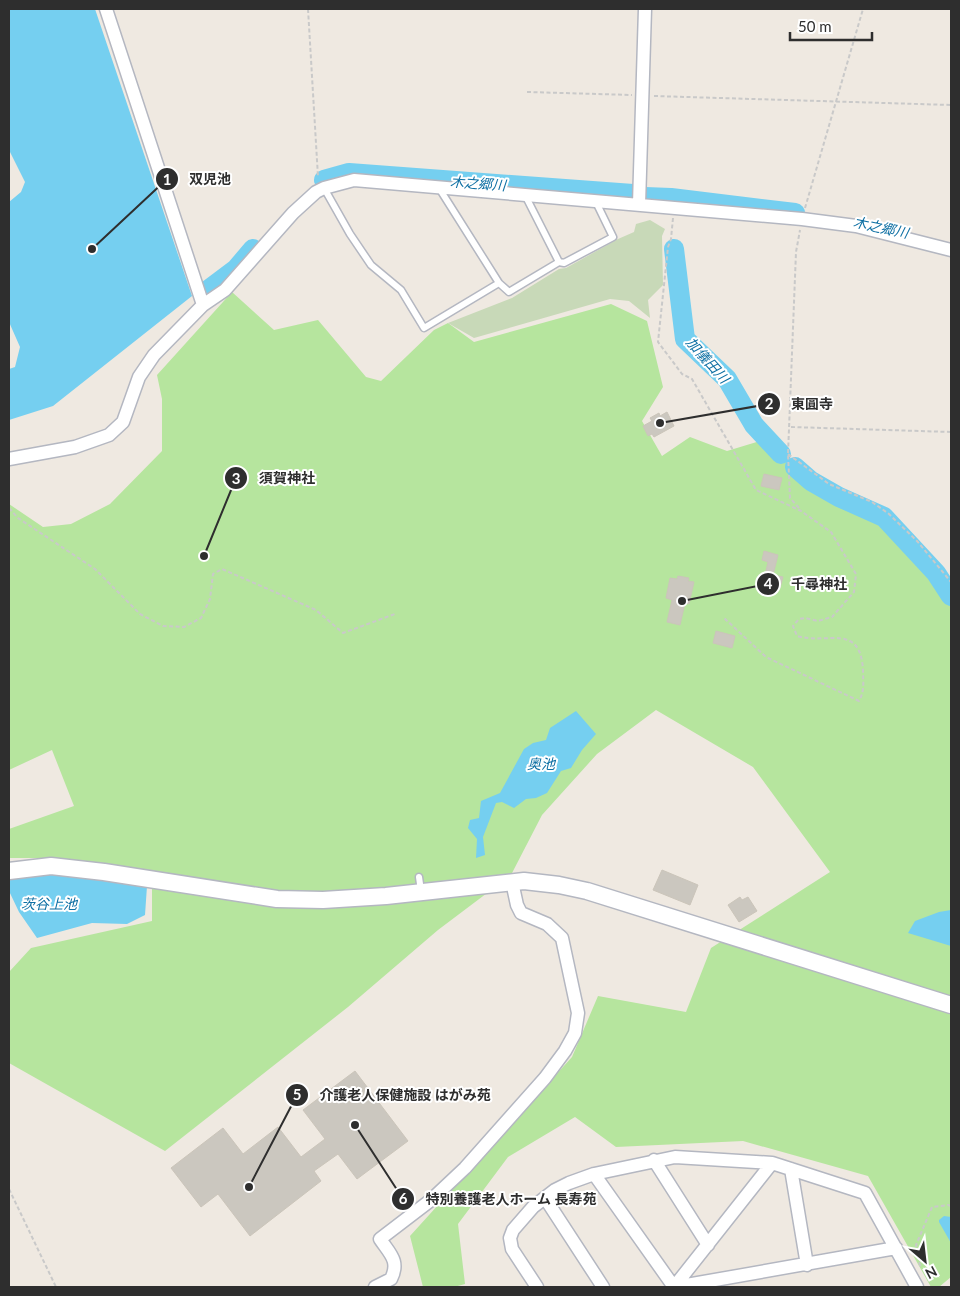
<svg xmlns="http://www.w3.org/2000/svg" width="960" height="1296" font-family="Lato,'Noto Sans JP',sans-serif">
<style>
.green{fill:#b6e59e}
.cemetery{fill:#c8d9b8}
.water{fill:#75cff0}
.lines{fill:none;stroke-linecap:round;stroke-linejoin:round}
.river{stroke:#75cff0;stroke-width:20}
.building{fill:#cbc7bf;stroke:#cbc5ba}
.service-casing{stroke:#b4b7c1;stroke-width:9}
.minor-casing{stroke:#b4b7c1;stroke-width:15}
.tertiary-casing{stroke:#b4b7c1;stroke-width:19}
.path{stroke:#c9c9c9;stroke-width:2;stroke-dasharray:4 2.5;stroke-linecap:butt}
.service{stroke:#fff;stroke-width:6}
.minor{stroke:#fff;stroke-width:12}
.tertiary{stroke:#fff;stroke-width:16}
.labels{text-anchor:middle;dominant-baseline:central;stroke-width:4;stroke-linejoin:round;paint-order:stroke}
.water-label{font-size:14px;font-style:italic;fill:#0d6fa3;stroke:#fff}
.leader{fill:none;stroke:#2e2e2e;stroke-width:2}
.callout-dot{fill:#2e2e2e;stroke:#fff;stroke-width:2}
.mark-label{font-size:15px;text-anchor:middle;font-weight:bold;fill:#fff}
.callout-label{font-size:14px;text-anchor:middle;font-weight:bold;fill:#2e2e2e;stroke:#fff;stroke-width:4;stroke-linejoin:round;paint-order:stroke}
</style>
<rect width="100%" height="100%" fill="#efe9e1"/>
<path class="green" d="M 232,292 L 274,330 L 318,320 L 366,377 L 381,381 L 434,330 L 448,323 L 474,342 L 611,304 L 647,321 L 663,387 L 642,421 L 662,456 L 690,437 L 727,451 L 760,441 L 830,497 L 874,520 L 916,558 L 951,605 L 951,1277 L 939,1287 L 931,1287 L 868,1176 L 743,1141 L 616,1147 L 575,1117 L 508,1157 L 458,1224 L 465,1284 L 454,1287 L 423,1287 L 410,1236 L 572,1057 L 598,996 L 686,1012 L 711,948 L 830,872 L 753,767 L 656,710 L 597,754 L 542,815 L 511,875 L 438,930 L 348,1007 L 165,1151 L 9,1063 L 9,972 L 31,948 L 152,921 L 152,873 L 55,858 L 9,858 L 9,829 L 74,806 L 52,750 L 9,770 L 9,504 L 43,527 L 71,524 L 110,504 L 162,451 L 162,399 L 157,375 Z"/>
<path class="cemetery" d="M 650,220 L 665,229 L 662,236 L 663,285 L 648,300 L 650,318 L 629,301 L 610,299 L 474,338 L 448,323 L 512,298 L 559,269 L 566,268 L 618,239 L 634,232 L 636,224 Z"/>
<path class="water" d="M 9,9 L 95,9 L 192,296 L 53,406 L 9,420 L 9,369 L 15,367 L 20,347 L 9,322 L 9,202 L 21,192 L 25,182 L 9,150 Z
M 576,711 L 596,734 L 582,750 L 571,768 L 561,771 L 547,793 L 536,798 L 526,799 L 514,808 L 502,802 L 496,803 L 483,837 L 485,855 L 476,858 L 477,839 L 468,828 L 470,820 L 479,818 L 481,801 L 500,793 L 524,749 L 533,743 L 546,740 L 550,728 Z
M 41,873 L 85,874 L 147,886 L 145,915 L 127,924 L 92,923 L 37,938 L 19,912 L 9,891 L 9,875 Z
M 951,910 L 951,946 L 908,933 L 915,921 L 939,912 Z
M 944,1216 L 951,1217 L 951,1243 L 939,1222 L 939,1220 Z"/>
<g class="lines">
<path class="river" d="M 324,180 L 349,173 L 633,194
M 645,197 L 671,198 L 795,213
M 674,249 L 685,339 L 727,379 L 754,425 L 781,454
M 208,290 L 236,269 L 253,249
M 795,467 L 811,481 L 839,497 L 884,517 L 936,573 L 951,596"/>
</g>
<path class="building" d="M 667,412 L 674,426 L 654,437 L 652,434 L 648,436 L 643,426 L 652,421 L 650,418 L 659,413 L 660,416 Z
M 764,474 L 782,478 L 779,490 L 761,486 Z
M 764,551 L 778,555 L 773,575 L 783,577 L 780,588 L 763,584 L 768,562 L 762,560 Z
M 678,576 L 689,578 L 688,581 L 694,582 L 689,604 L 685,603 L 680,625 L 667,622 L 672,600 L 666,598 L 670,578 L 677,579 Z
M 716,631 L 735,636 L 732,648 L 713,643 Z
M 662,870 L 698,885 L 690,905 L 653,890 Z
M 740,897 L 742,900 L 748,897 L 757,911 L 739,922 L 728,905 Z
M 355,1071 L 408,1141 L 357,1179 L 338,1154 L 314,1171 L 321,1181 L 250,1236 L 218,1194 L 201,1207 L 171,1168 L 223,1128 L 243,1154 L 278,1127 L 301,1157 L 325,1139 L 303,1110 Z"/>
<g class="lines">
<g class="service-casing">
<path id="service" d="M 324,188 L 350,234 L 371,265 L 401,290 L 424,328 L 499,283 L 509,292 L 559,262 L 525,195
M 439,188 L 499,283
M 559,262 L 564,263 L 613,237 L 595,200
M 419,877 L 421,891"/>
</g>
<g class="minor-casing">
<path id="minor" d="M 106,9 L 203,305
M 639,204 L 645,9
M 9,459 L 75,447 L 109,435 L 123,422 L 139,377 L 154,355 L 203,305 L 225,290 L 293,213 L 316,192 L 324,188 L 354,180 L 802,219 L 856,226 L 951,250
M 654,1160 L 708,1245
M 791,1169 L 807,1265
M 594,1174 L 674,1287 L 772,1163
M 545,1198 L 603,1287
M 375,1287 L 391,1279 C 400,1261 390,1254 380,1239 L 431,1200 L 465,1168 L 545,1078 L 565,1051 L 575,1033 L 578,1013 L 562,938 L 547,924 L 521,913 L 517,905 L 512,882
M 537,1287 L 512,1249 L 510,1238 L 513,1230 L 533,1207 L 555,1190 L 569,1183 L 594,1174 L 675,1157 L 772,1163 L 865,1193 L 917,1287
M 675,1287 L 896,1248"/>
</g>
<g class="tertiary-casing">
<path id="tertiary" d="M 9,871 L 51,866 L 104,872 L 277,899 L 323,900 L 386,896 L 524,881 L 559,885 L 587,891 L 951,1005"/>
</g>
<path class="path" d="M 308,9 L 318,177
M 527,92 L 632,95
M 654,96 L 951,105
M 805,208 L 863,9
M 673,218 L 671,239 L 668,247 L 658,342 L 682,374 L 692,379 L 756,490 L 801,511 L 831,532 L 856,574 L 854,592 L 832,617 L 818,621 L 805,618 L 799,619 L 793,626 L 797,636 C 828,645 860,622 863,670 C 863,682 865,690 859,701 L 766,657 L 723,617
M 791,427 L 951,432
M 788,454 L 829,484 L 872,502 L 889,514 L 917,541 L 951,582
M 9,508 L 18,518 L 95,569 L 140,614 L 163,626 L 184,627 L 201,618 L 210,599 L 213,574 L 222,569 L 316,610 L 343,633 L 395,614
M 799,508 L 790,498 L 788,454 L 796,252 L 800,230
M 9,1189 L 56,1287
M 920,1266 L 916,1245 L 932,1207 L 948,1205 L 951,1206"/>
<use href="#service" class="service"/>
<use href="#minor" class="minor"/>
<use href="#tertiary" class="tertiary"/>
</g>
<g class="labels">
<g class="water-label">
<text transform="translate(478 183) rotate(4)">木之郷川</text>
<text transform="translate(881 227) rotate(12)">木之郷川</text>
<text transform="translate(708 360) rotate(48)">加儀田川</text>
<text x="541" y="763">奥池</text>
<text x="49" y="903">茨谷上池</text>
</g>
</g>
<path class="leader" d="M92 249L167 179M660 423L769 404M204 556L236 478M682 601L768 584M249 1187L297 1095M355 1125L403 1199"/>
<g class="callout-dot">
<circle cx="92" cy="249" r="5"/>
<circle cx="660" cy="423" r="5"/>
<circle cx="204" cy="556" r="5"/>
<circle cx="682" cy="601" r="5"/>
<circle cx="249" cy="1187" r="5"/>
<circle cx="355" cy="1125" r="5"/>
<circle cx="167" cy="179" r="12"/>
<circle cx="769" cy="404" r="12"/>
<circle cx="236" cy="478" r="12"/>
<circle cx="768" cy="584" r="12"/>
<circle cx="297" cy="1095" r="12"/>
<circle cx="403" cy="1199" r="12"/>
</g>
<g class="mark-label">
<text x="167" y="185">1</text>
<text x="769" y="409">2</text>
<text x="236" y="484">3</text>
<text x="768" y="589">4</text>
<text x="297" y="1100">5</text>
<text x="403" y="1204">6</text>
</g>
<g class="callout-label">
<text x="210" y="184">双児池</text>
<text x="812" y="409">東圓寺</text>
<text x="287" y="483">須賀神社</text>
<text x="819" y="589">千尋神社</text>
<text x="405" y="1100">介護老人保健施設 はがみ苑</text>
<text x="511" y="1204">特別養護老人ホーム 長寿苑</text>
</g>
<rect width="960" height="1296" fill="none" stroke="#2e2e2e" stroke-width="20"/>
<g transform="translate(925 1261) rotate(152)" stroke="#ffffff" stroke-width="4" paint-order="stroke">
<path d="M0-4L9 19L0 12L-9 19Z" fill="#2e2e2e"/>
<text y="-8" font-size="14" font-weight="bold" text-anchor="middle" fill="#2e2e2e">N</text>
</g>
<path d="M790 32v8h82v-8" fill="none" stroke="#2e2e2e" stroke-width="2.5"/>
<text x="798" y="32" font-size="15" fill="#2e2e2e" stroke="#ffffff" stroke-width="4" paint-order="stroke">50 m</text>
</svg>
